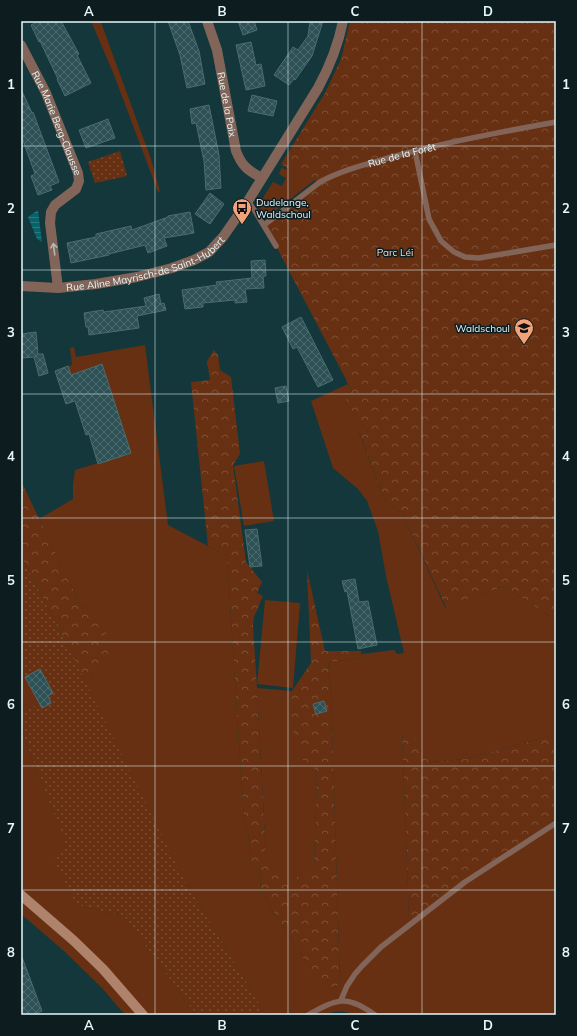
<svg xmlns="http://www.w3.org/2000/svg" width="577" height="1036" font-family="Mulish,sans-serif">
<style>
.grass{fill:#673012}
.forest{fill:url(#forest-crowns)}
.garden{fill:url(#garden-dots)}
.water{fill:url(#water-rules)}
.building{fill:url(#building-cross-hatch);stroke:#496d71}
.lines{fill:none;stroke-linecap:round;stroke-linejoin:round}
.service{stroke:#826558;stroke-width:5.5}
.minor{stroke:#826558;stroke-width:10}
.secondary{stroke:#af826c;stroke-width:10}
.oneway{stroke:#b8b6b2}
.grid{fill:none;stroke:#e5f8fb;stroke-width:1;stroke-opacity:0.55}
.labels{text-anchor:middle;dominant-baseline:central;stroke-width:3;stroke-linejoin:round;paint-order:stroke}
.street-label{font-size:10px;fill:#e5f8fb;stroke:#0d1c1e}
.poi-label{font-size:10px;fill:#e5f8fb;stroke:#0d1c1e;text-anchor:start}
.park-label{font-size:10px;fill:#fcd6c4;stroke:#0d1c1e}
.neatline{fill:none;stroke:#e5f8fb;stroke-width:1.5}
.grid-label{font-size:13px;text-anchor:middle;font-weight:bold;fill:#e5f8fb}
</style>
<defs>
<pattern id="forest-crowns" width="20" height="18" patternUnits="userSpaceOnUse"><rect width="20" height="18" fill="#673012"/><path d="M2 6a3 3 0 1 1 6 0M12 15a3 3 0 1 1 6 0" fill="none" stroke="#7d4f35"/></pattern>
<pattern id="garden-dots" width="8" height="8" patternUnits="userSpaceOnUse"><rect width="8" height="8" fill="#673012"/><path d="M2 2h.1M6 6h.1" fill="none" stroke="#7d4f35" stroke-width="1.8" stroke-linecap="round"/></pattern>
<pattern id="water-rules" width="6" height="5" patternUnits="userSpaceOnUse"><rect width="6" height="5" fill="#08626a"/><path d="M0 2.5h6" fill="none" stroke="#2c7980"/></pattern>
<pattern id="building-cross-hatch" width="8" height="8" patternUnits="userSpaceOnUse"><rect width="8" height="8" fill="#2e5155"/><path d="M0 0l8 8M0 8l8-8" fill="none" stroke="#4c6b6e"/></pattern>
</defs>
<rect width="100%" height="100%" fill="#13373b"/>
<path class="grass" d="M 91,21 L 100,21 L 102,25 L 151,159 L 160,191 L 158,192 L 114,75 Z
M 282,167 L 285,170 L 287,168 L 315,180 L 271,214 L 264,213 L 260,209 L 259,204 L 273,182 L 282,186 L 286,178 L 279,174 Z
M 145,345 L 168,525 L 227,556 L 244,821 L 248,830 L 251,870 L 260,869 L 261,892 L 307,964 L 331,990 L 340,984 L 331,691 L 328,662 L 362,658 L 362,654 L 394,650 L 397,654 L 404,653 L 386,576 L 378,531 L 367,501 L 358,489 L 333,468 L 311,401 L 348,384 L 352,391 L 346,403 L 369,433 L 359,433 L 385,501 L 402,513 L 445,607 L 505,586 L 526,601 L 556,620 L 556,734 L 465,759 L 430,762 L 402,731 L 409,919 L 556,823 L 556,1015 L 355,1015 C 346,1011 334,1010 326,1015 L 266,1015 L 184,879 L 86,683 L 92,679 L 89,671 L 95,614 L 80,604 L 39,519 L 73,499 L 73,484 L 75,470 L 131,453 L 102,365 L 71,375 L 68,366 L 72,365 L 70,348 L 74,347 L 76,357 Z
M 264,461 L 274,521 L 244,526 L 234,466 Z
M 265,600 L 300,603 L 293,688 L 257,684 Z
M 21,669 L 40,703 L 21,713 Z
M 257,688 L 292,691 L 292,728 L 317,770 L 314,867 L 288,883 L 266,857 Z
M 21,729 L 67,847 L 77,905 L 124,916 L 196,1015 L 125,1015 L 102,988 L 64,951 L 21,914 Z"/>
<path class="forest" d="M 350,21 L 556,21 L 556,620 L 526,601 L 505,586 L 446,607 L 402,513 L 385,501 L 359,432 L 369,433 L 346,403 L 347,394 L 352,391 L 276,246 L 264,225 L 319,182 L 290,170 L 281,164 L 325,93 L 341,59 Z
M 214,350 L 218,355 L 220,370 L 231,377 L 240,454 L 233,465 L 246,562 L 262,582 L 257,593 L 263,596 L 254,617 L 253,625 L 257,688 L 266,857 L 288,882 L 314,867 L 317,770 L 304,762 L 292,728 L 292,691 L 311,663 L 307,570 L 325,651 L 361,651 L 362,658 L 328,662 L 331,691 L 340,984 L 331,990 L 317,976 L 307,964 L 261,892 L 260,869 L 255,873 L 251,871 L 248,830 L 244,821 L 227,556 L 208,546 L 191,382 L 210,380 L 207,361 Z
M 21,481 L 80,604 L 95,614 L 107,635 L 109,660 L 89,671 L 92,679 L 86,683 L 184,879 L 77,905 L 54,860 L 67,847 L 37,769 L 77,664 L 21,557 Z
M 402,730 L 430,762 L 465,759 L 556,734 L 556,823 L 465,882 L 412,923 L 409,919 Z"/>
<path class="garden" d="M 120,151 L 127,176 L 95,183 L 88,162 Z
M 21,557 L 77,664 L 184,879 L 266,1015 L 196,1015 L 124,916 L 77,905 L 54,860 L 67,847 L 21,729 L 21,713 L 40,703 L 21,669 Z"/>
<path class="water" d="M 38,210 L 42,242 L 37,239 L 28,217 Z"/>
<path class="building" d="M 39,21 L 61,21 L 79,54 L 77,55 L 91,83 L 65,96 L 57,79 L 58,79 L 40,41 L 39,42 L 31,25 Z
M 168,21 L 188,21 L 199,51 L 205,84 L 187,88 L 180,55 Z
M 238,21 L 254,21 L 257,30 L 243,35 Z
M 310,21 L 323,21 L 312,56 L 295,80 L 294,79 L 289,85 L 274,75 L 293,47 L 298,50 L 308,36 Z
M 251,42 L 256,65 L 261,64 L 265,86 L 246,90 L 236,45 Z
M 21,89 L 32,113 L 33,112 L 40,131 L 59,182 L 50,186 L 52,190 L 38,195 L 31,176 L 35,174 L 21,135 Z
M 252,95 L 277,101 L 273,116 L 248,111 Z
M 209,105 L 219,155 L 221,188 L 206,190 L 204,161 L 196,123 L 192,124 L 190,109 Z
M 108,119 L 115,138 L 86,148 L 79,130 Z
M 210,193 L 224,204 L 210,224 L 195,214 Z
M 190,212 L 194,233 L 164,238 L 167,246 L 148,253 L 145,245 L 109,254 L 109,255 L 71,263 L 67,243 L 96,237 L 96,234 L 131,226 L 132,230 L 168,217 L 168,216 Z
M 265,260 L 266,276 L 263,276 L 264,288 L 245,289 L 247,302 L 235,303 L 235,300 L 203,303 L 203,307 L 185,309 L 182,290 L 217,285 L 216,282 L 252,278 L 251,261 Z
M 159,294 L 161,304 L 164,303 L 166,310 L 137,316 L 139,328 L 89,335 L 88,327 L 86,327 L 84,313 L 103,310 L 104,312 L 146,306 L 144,298 Z
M 301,317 L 333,380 L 318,387 L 297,347 L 293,349 L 282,327 Z
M 36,332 L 38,354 L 43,354 L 48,373 L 39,376 L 34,357 L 21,358 L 21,334 Z
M 102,364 L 131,453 L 98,464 L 89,434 L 86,435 L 75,401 L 66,404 L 55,371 L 68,366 L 71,375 Z
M 286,386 L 289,401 L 278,403 L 275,388 Z
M 257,529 L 262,566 L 250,567 L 245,530 Z
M 355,579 L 359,602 L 368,601 L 377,645 L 358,649 L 347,591 L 345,592 L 342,581 Z
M 40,669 L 53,693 L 48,696 L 51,703 L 42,708 L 25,677 Z
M 324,701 L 327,711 L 316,714 L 313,704 Z
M 21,957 L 22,957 L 42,1011 L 32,1015 L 21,1015 Z"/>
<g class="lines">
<g class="service">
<path d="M 415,151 L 429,219 L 441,241 L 454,252 L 465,257 L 479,258 L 556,245"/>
<path d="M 248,201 L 255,211 L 276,246"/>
<path id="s1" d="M 264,225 L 320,182 C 342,170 367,164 392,157 C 446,142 501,132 556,122"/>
<path d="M 341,1000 L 347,986 L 355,974 L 362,966 L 381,947 L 465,882 L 556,823"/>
<path d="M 308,1015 C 337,999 346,994 375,1015"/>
</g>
<g class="minor">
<path id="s2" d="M 207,21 L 217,50 L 236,151 C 242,166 247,170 262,178"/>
<path id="s3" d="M 21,45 L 46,93 L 78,173 L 79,181 L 76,189 L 55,205 L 51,212 L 50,223 L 58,288"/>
<path id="s4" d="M 21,286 L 58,288 L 96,284 L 137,277 L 172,268 L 194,260 L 209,252 L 223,237 L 248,201 L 318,88 C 330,66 338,46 343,21"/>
</g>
<path class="secondary" d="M 21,895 L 73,940 L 103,969 L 143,1015"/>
</g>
<defs><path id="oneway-shaft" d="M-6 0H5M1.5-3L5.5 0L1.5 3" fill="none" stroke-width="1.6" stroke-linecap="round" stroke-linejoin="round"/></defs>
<use class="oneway" href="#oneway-shaft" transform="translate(54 249) rotate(-97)"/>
<path class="grid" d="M 155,21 L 155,1015M 288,21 L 288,1015M 422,21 L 422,1015M 21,146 L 556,146M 21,270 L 556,270M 21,394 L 556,394M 21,518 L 556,518M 21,642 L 556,642M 21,766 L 556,766M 21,890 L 556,890"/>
<defs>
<g id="bus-pin" transform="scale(1)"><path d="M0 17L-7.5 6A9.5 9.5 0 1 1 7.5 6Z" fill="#f1a27b" stroke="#0d1c1e"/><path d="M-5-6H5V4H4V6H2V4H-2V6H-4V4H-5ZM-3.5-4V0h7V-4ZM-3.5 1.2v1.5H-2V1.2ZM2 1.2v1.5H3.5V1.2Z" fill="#111"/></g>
<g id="school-pin" transform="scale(1)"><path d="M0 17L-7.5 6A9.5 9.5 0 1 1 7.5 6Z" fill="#f1a27b" stroke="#0d1c1e"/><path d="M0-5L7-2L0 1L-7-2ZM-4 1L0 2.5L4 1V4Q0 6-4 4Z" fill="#111"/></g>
</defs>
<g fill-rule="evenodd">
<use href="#bus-pin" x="242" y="208"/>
<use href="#school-pin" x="524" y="328"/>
</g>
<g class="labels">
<g class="street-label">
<text stroke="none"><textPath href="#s2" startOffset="86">Rue de la Paix</textPath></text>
<text stroke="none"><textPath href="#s3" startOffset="86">Rue Marie Berg-Clausse</textPath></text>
<text stroke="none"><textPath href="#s1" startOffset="157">Rue de la Forêt</textPath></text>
<text stroke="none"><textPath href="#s4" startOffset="129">Rue Aline Mayrisch-de Saint-Hubert</textPath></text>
</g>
<g class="poi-label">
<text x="256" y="202">Dudelange,<tspan x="256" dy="12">Waldschoul</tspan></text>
<text x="510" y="328" text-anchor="end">Waldschoul</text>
</g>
<g class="park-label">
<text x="395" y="252">Parc Léi</text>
</g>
</g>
<rect width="577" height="1036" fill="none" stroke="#0d1c1e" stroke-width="44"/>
<rect x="22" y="22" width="533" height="992" class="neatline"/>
<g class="grid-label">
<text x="89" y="16">A</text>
<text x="222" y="16">B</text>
<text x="355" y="16">C</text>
<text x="488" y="16">D</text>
<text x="11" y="89">1</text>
<text x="566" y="89">1</text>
<text x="11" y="213">2</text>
<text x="566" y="213">2</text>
<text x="11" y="337">3</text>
<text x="566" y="337">3</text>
<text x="11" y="461">4</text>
<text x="566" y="461">4</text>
<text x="11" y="585">5</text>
<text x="566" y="585">5</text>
<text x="11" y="709">6</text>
<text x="566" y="709">6</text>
<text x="11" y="833">7</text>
<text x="566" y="833">7</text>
<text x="11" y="957">8</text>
<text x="566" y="957">8</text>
<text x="89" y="1030">A</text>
<text x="222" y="1030">B</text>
<text x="355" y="1030">C</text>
<text x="488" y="1030">D</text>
</g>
</svg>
